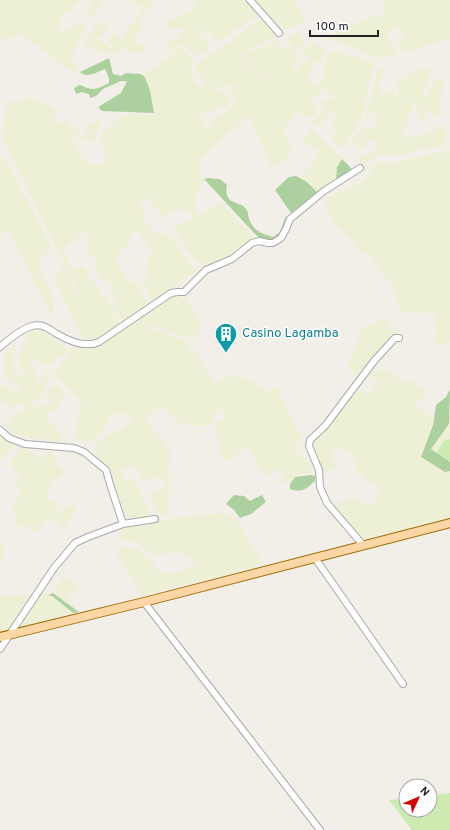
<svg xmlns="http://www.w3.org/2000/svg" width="450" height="830" font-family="Overpass,sans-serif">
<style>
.farmland{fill:#eef0d5;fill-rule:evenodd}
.grass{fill:#cdebb0}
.forest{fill:#add19e}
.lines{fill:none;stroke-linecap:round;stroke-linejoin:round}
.minor-casing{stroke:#a9a9a9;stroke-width:8}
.major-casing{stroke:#a06b00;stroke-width:10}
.minor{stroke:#fff;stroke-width:6}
.major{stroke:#fcd6a4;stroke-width:8}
.labels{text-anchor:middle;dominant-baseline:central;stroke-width:3;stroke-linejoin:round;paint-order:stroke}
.culture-label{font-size:13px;fill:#0d838f;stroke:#fff;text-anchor:start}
</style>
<rect width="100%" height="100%" fill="#f2efe9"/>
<path class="farmland" d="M 0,0 L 81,0 L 66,13 L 62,15 L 57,27 L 63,34 L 68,28 L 78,24 L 87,25 L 79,37 L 72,60 L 80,72 L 72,71 L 61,64 L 21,33 L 4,42 L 0,37 Z
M 94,0 L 105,0 L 92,18 L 85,12 Z
M 134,0 L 154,0 L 140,20 L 142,25 L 139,33 L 136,39 L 136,42 L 145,46 L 146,53 L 142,54 L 138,51 L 129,54 L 126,47 L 111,55 L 102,49 L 98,54 L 94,47 L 83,47 L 94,27 L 97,25 L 101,25 L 104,20 L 108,22 L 105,28 L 106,33 L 99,36 L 97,40 L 103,42 L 112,49 L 108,39 L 113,33 L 120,39 L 146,5 L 135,7 Z
M 192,0 L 246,0 L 259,14 L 219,42 L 206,29 L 197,36 L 202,42 L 207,37 L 209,42 L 208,50 L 198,56 L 190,51 L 182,43 L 171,51 L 166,46 L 171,40 L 177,38 L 183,31 L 176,27 L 170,30 L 167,28 L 170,23 L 164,21 L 167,17 L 174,20 L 187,12 L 193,13 L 195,6 Z
M 255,0 L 295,0 L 305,22 L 281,30 L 278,30 Z
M 383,0 L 450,0 L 450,39 L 437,42 L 402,53 L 399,42 L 403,37 L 403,33 L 397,27 L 387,31 L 387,36 L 389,40 L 393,41 L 397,54 L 379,58 L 326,38 L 366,19 L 384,14 Z
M 261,19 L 276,37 L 248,50 L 241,57 L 286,100 L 244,57 L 249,53 L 280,40 L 279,48 L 284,50 L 292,46 L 287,39 L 298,31 L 300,32 L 305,45 L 300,48 L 296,45 L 296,62 L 292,66 L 296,71 L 301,63 L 305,63 L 309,59 L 309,54 L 303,58 L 300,57 L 304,50 L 314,41 L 317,45 L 326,48 L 322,62 L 313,62 L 308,78 L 315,87 L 318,86 L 325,78 L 323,73 L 328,54 L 335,50 L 374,63 L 362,117 L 343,148 L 332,141 L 332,136 L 336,129 L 333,126 L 334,121 L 337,116 L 333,112 L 324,122 L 315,127 L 311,121 L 324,112 L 321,104 L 326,99 L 337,102 L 326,88 L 315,96 L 311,102 L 318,111 L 315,114 L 305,118 L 298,111 L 282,130 L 285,137 L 292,141 L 287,160 L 271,167 L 255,127 L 248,115 L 212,148 L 200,160 L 198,168 L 205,180 L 196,195 L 194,205 L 198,213 L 198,215 L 215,206 L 220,201 L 254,237 L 240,250 L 204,267 L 186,249 L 174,227 L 194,219 L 191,213 L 177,209 L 163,217 L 147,196 L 140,203 L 143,206 L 143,216 L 149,226 L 155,234 L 171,236 L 179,249 L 197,271 L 152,300 L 145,286 L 148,262 L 153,250 L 135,230 L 129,238 L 132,242 L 123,248 L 115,258 L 126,279 L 139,286 L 148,304 L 124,323 L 111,304 L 115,299 L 112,286 L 105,279 L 99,280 L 97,270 L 96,261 L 87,252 L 86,244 L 90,236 L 85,231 L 67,245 L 63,250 L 73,269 L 83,266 L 103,296 L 106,297 L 116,318 L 121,325 L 108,334 L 94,341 L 84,340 L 78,329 L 54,278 L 62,267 L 52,248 L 41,257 L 42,262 L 38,268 L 46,283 L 55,304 L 52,317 L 8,231 L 0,233 L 0,158 L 3,157 L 79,296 L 81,295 L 39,214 L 1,135 L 5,124 L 6,104 L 29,97 L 51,106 L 56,112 L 53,120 L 59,124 L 65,119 L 84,139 L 87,125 L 101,120 L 95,141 L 88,143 L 72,134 L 77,148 L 83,158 L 94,166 L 98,162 L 103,166 L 107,157 L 104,154 L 106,143 L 100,142 L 101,135 L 119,119 L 127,114 L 158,116 L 154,113 L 151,102 L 150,90 L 144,76 L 181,47 L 191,57 L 195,58 L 191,71 L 193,80 L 199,86 L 206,83 L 197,72 L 196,65 ZM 236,80 L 231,90 L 236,99 L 230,109 L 218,115 L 210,126 L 204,127 L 199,115 L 208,113 L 217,107 L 225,108 L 232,97 L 213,86 L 219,87 L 230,86 Z
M 379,66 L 385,69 L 378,82 L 382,96 L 392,89 L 397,96 L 399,94 L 397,84 L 406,76 L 419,68 L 425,67 L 430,71 L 429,77 L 422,94 L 425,98 L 436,77 L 441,79 L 443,90 L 439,101 L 442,111 L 440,117 L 435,115 L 425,108 L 424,119 L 419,121 L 417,104 L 414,99 L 407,121 L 407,126 L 401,128 L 402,134 L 405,138 L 435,131 L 441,123 L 444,125 L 446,140 L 443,145 L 394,156 L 387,155 L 380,155 L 361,165 L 357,161 L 364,155 L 379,151 L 378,148 L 374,145 L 373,139 L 369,139 L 363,150 L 351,143 L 360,128 L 365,129 L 373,129 L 376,121 L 376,116 L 374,110 L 371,110 L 370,117 L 365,118 Z
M 312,129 L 342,159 L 337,167 L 336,181 L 318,193 L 307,182 L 301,179 L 319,151 L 302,141 Z
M 450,150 L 450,341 L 440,345 L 434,340 L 436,334 L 434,311 L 417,314 L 400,311 L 392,286 L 368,252 L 360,253 L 353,241 L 335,224 L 325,205 L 327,197 L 360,184 L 369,176 L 371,167 L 382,161 L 390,164 Z
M 171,295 L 183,295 L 196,313 L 201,325 L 196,340 L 191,338 L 180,336 L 136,319 Z
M 384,317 L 394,329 L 396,330 L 399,333 L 389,341 L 357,378 L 350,369 L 349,363 L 359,338 L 361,330 Z
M 134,321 L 179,339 L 190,344 L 189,349 L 196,351 L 209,376 L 216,384 L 228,376 L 241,377 L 255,383 L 266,392 L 276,386 L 302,439 L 292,445 L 301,456 L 307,457 L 314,472 L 295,477 L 288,482 L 281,483 L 282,473 L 280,470 L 275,470 L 268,476 L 258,467 L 252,453 L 247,448 L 241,450 L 229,461 L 220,456 L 216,425 L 218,419 L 224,422 L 226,416 L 223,408 L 218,409 L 213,413 L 212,424 L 205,426 L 194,425 L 190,426 L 176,421 L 161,406 L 144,418 L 170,450 L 168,514 L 160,516 L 148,495 L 153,491 L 164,489 L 164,480 L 159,477 L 143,480 L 138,470 L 131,465 L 121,472 L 125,482 L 133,479 L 148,510 L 150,518 L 127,518 L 101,458 L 95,449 L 96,444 L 111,432 L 122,430 L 132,419 L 129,415 L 121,412 L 108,417 L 105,430 L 90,443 L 74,438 L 82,401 L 57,376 L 56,371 L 76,344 L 96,346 Z
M 31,330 L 40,330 L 49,335 L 68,350 L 48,367 L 36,358 L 31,362 L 35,371 L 36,379 L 36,383 L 38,384 L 40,379 L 49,370 L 51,373 L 41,398 L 31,402 L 34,408 L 41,408 L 51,401 L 47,393 L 52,385 L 61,388 L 64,399 L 55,409 L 47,413 L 48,419 L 61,434 L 60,442 L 20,436 L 5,428 L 15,416 L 24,409 L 21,402 L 11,408 L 2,403 L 0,401 L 0,388 L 3,384 L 11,391 L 18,391 L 19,386 L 10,381 L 5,372 L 6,354 L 16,343 L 14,360 L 15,374 L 21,376 L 24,373 L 18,358 L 24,343 Z
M 372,368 L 379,374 L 384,368 L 396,378 L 406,381 L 412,381 L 426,391 L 425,397 L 415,402 L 423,413 L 427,413 L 433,418 L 433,425 L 422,457 L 445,472 L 450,471 L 450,518 L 368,539 L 360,538 L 331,505 L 342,501 L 355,498 L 368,507 L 377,501 L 379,488 L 365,478 L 357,469 L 350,450 L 346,451 L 339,447 L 331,453 L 337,468 L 322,474 L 311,443 L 350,394 L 361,390 L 368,396 L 378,383 L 367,374 Z
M 450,411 L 450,439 L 443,441 L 437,453 L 431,449 L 449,424 L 449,414 Z
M 0,433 L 16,444 L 0,460 Z
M 21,446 L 41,459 L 44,454 L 50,451 L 53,453 L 54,459 L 59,466 L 65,471 L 60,477 L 50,482 L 47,499 L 55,503 L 57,513 L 71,505 L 77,509 L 63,529 L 50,516 L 34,533 L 28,527 L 16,525 L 13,505 L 20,496 L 21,490 L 15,480 L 20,474 L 10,465 Z
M 227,513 L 232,516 L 239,524 L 263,563 L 253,567 L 141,596 L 135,582 L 125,570 L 119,559 L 117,551 L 121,547 L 135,548 L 154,562 L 156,570 L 169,574 L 189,567 L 197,563 L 188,556 L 176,552 L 153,556 L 144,547 L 132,542 L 122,541 L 120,527 L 196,515 Z
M 0,544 L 4,545 L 2,564 L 0,566 Z
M 64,576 L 72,581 L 79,590 L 76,595 L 71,590 L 69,595 L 74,607 L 53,593 Z
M 41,592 L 52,596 L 72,612 L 25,627 L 20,624 Z
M 0,595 L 32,595 L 11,628 L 8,631 L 0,633 Z"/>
<path class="grass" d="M 450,439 L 450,462 L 437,453 L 443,441 Z
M 450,793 L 450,830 L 412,830 L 389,800 L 406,798 L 406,810 L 430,810 L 430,795 Z"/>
<path class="forest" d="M 109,58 L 113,74 L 121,76 L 126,73 L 140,74 L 144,76 L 150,90 L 154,113 L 102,111 L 98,107 L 121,93 L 127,81 L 121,81 L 103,89 L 96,96 L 90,98 L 89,94 L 82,92 L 76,94 L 74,88 L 80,85 C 93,91 96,90 109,83 L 109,78 L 105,69 C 97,72 87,79 80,72 Z
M 342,159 L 353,170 L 336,181 L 337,167 Z
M 296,176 L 307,182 L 318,193 L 291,213 L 275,190 L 289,177 Z
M 208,178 L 220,179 L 227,185 C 225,194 227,200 236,203 C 239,205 242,204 244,207 C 250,212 247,215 250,221 C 254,231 263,234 273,237 L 280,232 L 286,215 C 285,228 284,232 274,240 L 262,240 L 255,234 L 204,179 Z
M 450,389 L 449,424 L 431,449 L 450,462 L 450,471 L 445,472 L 421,457 L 433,425 L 436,405 L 446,397 Z
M 311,475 L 315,476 L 315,481 C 306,489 303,493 290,489 L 290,484 L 295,477 Z
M 234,495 L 244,496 L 250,501 L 262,495 L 266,502 L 251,514 L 240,518 L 234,510 L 226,504 Z
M 53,593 L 79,612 L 74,613 L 72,612 L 52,596 L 48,595 Z"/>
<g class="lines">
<g class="minor-casing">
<path id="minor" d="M 250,0 L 279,33
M 0,347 C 8,340 21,329 32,326 C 42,323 49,329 57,334 C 69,341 86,348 99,342 L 171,293 L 178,292 L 184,292 L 206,270 L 232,259 L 252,243 L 259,241 L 268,243 L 273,243 L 281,238 L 286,229 L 290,219 L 324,191 L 360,168
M 0,430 L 9,438 L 25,444 L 74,448 L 84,452 L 106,470 L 110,484 L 123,524
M 363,545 L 327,503 L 320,487 L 319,470 L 309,446 L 310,440 L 325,426 L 374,361 L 395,338 L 399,338
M 315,558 L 403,684
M 144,602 L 320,830
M 0,649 L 54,568 L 75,543 L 88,537 L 123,524 L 155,519"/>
</g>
<g class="major-casing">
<path id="major" d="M 0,637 L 144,602 L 450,523"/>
</g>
<use href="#minor" class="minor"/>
<use href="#major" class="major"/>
</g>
<defs>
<g id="building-pin" transform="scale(1.15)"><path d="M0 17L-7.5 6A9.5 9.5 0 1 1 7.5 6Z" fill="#0f9aa8" stroke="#fff"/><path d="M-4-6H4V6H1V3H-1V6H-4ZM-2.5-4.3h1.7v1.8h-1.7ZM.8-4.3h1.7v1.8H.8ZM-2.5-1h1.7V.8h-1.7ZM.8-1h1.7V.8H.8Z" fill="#fff"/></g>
</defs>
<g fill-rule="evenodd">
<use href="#building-pin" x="226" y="334"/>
</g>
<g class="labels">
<g class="culture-label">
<text x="242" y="334">Casino Lagamba</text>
</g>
</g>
<g transform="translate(418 798) rotate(46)"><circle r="19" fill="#ffffff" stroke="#a7a7a7"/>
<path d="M0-3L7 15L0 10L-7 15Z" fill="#d40000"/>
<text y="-6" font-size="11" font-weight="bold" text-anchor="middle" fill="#222222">N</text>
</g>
<path d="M310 30v6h68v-6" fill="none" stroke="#222222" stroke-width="2"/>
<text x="316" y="30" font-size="12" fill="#222222" stroke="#ffffff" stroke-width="3" paint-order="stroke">100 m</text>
</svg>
